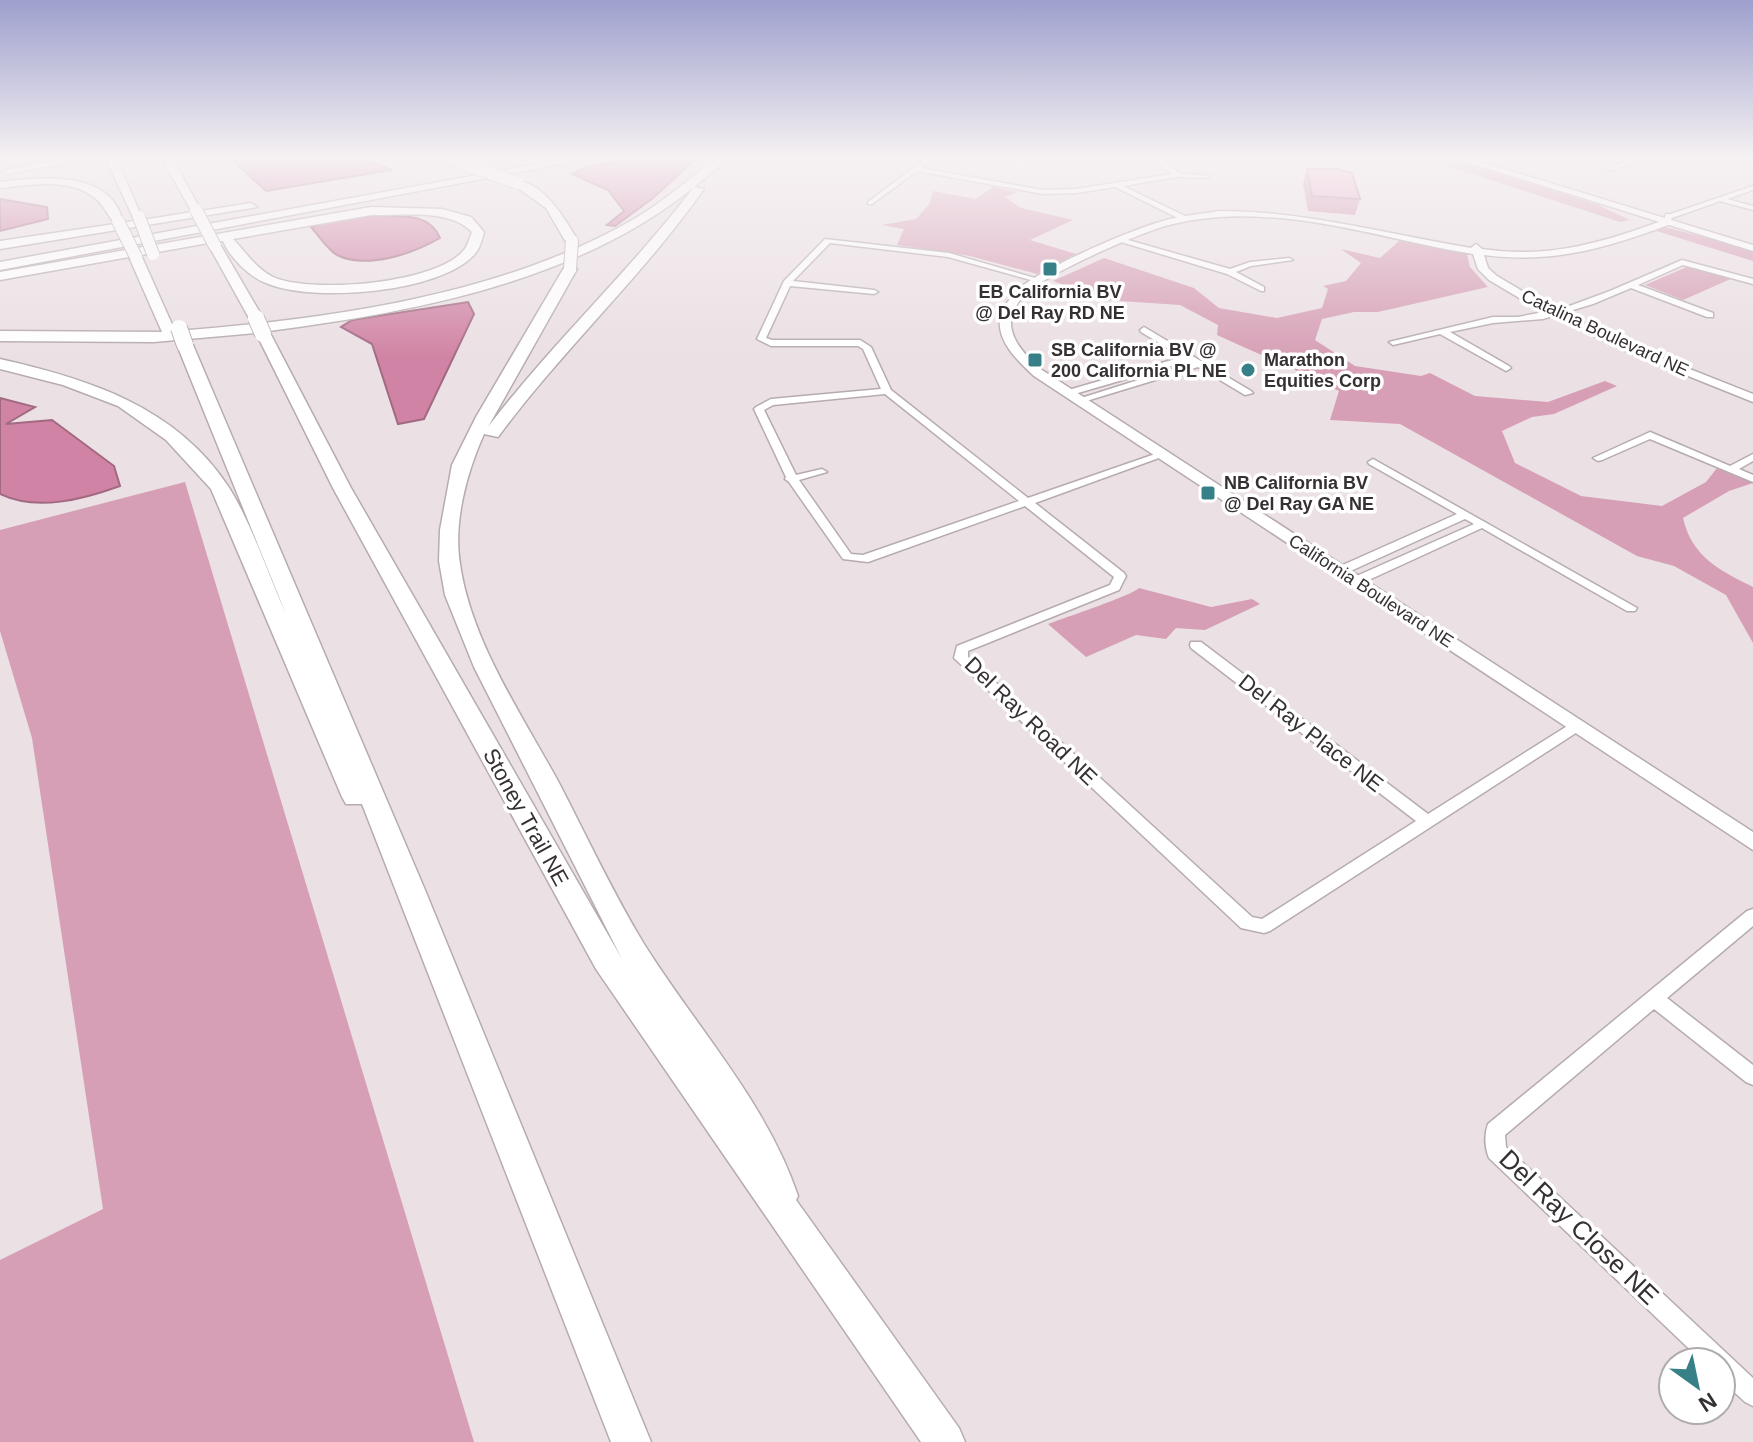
<svg xmlns="http://www.w3.org/2000/svg" width="1753" height="1442" font-family="Helvetica,sans-serif">
<style>
.green{fill:#d69fb5}
.water{fill:#d083a4;stroke:#a26a82;stroke-width:2}
.lines{fill:none;stroke-linecap:round;stroke-linejoin:round}
.minor-casing{stroke:#b6acb0;stroke-width:3}
.tertiary-casing{stroke:#b6acb0;stroke-width:3}
.secondary-casing{stroke:#b6acb0;stroke-width:3}
.trunk-casing{stroke:#b6acb0;stroke-width:3}
.motorway-casing{stroke:#b6acb0;stroke-width:3}
.minor{fill:#fff;fill-rule:evenodd}
.tertiary{fill:#fff;fill-rule:evenodd}
.secondary{fill:#fff;fill-rule:evenodd}
.trunk{fill:#fff;fill-rule:evenodd}
.motorway{fill:#fff;fill-rule:evenodd}
.motorway-bridge-far1-casing{stroke:#b6acb0;stroke-width:14;stroke-linecap:butt}
.motorway-bridge-casing{stroke:#b6acb0;stroke-width:18;stroke-linecap:butt}
.motorway-bridge-far1{stroke:#fff;stroke-width:12}
.motorway-bridge{stroke:#fff;stroke-width:16}
.wall{fill:#cb86a3}
.building{fill:#ec9cbe;stroke:#a56d85;stroke-width:2}
.poi-dot{fill:#388088;stroke:#fff;stroke-width:3}
.labels{text-anchor:middle;dominant-baseline:central;stroke-width:7;stroke-linejoin:round;paint-order:stroke}
.far-poi-label{font-size:18px;font-weight:bold;fill:#353032;stroke:#fff;text-anchor:start}
.far-street-label{font-size:18px;fill:#353032;stroke:#fff}
.street-label{font-size:22px;fill:#353032;stroke:#fff}
.near-street-label{font-size:26px;fill:#353032;stroke:#fff}
</style>
<rect width="100%" height="100%" fill="#ebe0e4"/>
<path class="green" d="M 1420,157 L 1447,157 L 1596,204 L 1630,220 L 1620,222 Z
M 993,187 L 1017,192 L 1005,197 L 1021,208 L 1073,220 L 1030,240 L 1076,254 L 1037,274 L 970,256 L 897,245 L 904,229 L 882,225 L 916,219 L 930,203 L 933,191 L 975,199 Z
M 1665,227 L 1753,250 L 1753,261 L 1653,230 Z
M 1399,241 L 1467,254 L 1470,267 L 1488,287 L 1378,312 L 1354,312 L 1322,319 L 1315,340 L 1355,366 L 1421,376 L 1430,373 L 1475,396 L 1548,402 L 1605,381 L 1617,386 L 1554,414 L 1532,417 L 1502,431 L 1515,463 L 1581,496 L 1662,506 L 1706,482 L 1717,468 L 1753,483 L 1729,491 L 1683,518 C 1692,557 1719,570 1753,587 L 1753,643 L 1726,595 L 1674,566 L 1637,556 L 1400,424 L 1330,420 L 1339,391 C 1298,370 1258,354 1217,335 L 1218,325 L 1180,305 L 1105,300 L 1053,281 L 1104,258 L 1194,288 L 1219,308 L 1277,318 L 1322,308 L 1328,289 L 1323,286 L 1346,281 L 1361,263 L 1341,249 L 1380,258 Z
M 1689,266 L 1733,278 L 1683,300 L 1645,285 Z
M 185,482 L 474,1442 L 0,1442 L 0,1260 L 103,1209 L 32,738 L 0,631 L 0,530 Z
M 1139,588 L 1211,607 L 1252,599 L 1260,604 L 1205,630 L 1176,628 L 1166,639 L 1136,635 L 1086,657 L 1048,624 C 1064,618 1133,595 1139,588 Z"/>
<path class="water" d="M 229,157 C 279,157 345,147 391,170 L 266,191 Z
M 642,157 L 698,157 L 653,198 L 615,226 L 607,225 L 624,211 L 608,190 L 572,174 L 585,167 Z
M 0,199 L 47,207 L 48,219 L 0,231 Z
M 374,216 C 399,217 429,211 440,238 C 414,253 367,270 337,255 C 328,250 318,235 311,227 L 333,220 Z
M 468,302 L 474,314 L 424,419 L 398,424 L 372,344 L 341,327 L 352,320 Z
M 0,398 L 35,407 L 6,424 L 52,420 L 114,466 L 120,486 C 84,499 37,512 0,494 Z"/>
<g class="lines">
<g class="minor-casing">
<path id="minor" d="M 928,157 L 935,157 L 921,168 L 1043,190 L 1076,189 L 1172,174 L 1152,157 L 1159,157 L 1179,173 L 1209,176 L 1206,178 L 1177,177 L 1123,186 L 1187,217 L 1184,221 L 1115,187 L 1076,193 L 1043,194 L 917,171 L 872,204 L 868,204 L 868,202 Z
M 1632,157 L 1644,159 L 1611,170 L 1606,169 L 1635,159 Z
M 1744,157 L 1753,157 L 1753,161 L 1745,158 Z
M 1753,186 L 1753,190 L 1727,199 L 1753,206 L 1753,210 L 1720,201 L 1672,218 L 1665,216 Z
M 1121,238 L 1230,269 L 1250,262 L 1289,258 L 1293,260 L 1251,266 L 1236,272 L 1264,287 L 1264,291 L 1261,291 L 1227,274 L 1121,242 Z
M 825,239 L 949,253 L 1042,280 L 1038,282 L 948,257 L 830,243 L 793,281 L 874,290 L 878,292 L 874,294 L 790,286 L 766,338 L 772,340 L 860,340 L 871,347 L 891,390 L 1028,498 L 1158,453 L 1162,452 L 1167,455 L 1035,503 L 1124,573 L 1126,576 L 1119,590 L 968,651 L 968,657 L 1252,917 L 1262,919 L 1416,821 L 1191,648 L 1190,645 L 1191,642 L 1201,642 L 1428,814 L 1572,723 L 1582,723 L 1584,726 L 1582,729 L 1270,931 L 1264,933 L 1241,928 L 954,658 L 957,646 L 1110,585 L 1114,577 L 1025,506 L 868,562 L 843,559 L 789,482 L 785,479 L 786,477 L 754,409 L 756,407 L 771,399 L 881,389 L 863,349 L 858,346 L 771,346 L 757,339 L 784,281 ZM 885,394 L 1019,501 L 863,555 L 851,554 L 799,480 L 827,472 L 822,469 L 796,475 L 764,410 L 773,405 Z
M 1682,260 L 1753,279 L 1753,284 L 1683,265 L 1638,285 L 1713,313 L 1713,317 L 1707,317 L 1631,288 L 1593,304 L 1543,319 L 1493,323 L 1450,332 L 1509,366 L 1511,368 L 1506,371 L 1440,334 L 1393,345 L 1389,342 L 1493,317 L 1518,317 L 1564,308 L 1610,291 Z
M 1144,327 L 1251,391 L 1253,393 L 1245,395 L 1198,367 L 1083,402 L 1075,400 L 1192,363 L 1188,361 L 1071,395 L 1065,395 L 1065,391 L 1182,357 L 1141,332 L 1140,330 Z
M 1650,432 L 1730,466 L 1753,454 L 1753,461 L 1739,469 L 1753,475 L 1753,482 L 1650,439 L 1602,460 L 1598,461 L 1593,458 Z
M 1373,459 L 1637,608 L 1635,611 L 1627,611 L 1482,528 L 1360,584 L 1352,584 L 1350,581 L 1352,578 L 1474,524 L 1465,519 L 1344,574 L 1336,574 L 1334,571 L 1336,568 L 1457,514 L 1369,464 L 1368,462 Z
M 1753,909 L 1753,926 L 1667,998 L 1753,1065 L 1753,1085 L 1746,1082 L 1654,1009 L 1505,1135 L 1506,1147 L 1753,1378 L 1753,1406 L 1745,1402 L 1721,1380 L 1721,1362 L 1703,1362 L 1489,1158 C 1485,1148 1484,1135 1488,1124 L 1747,911 Z"/>
</g>
<g class="tertiary-casing">
<path id="tertiary" d="M 1219,211 C 1305,211 1386,234 1471,248 L 1476,244 L 1482,249 C 1547,259 1603,243 1664,220 L 1666,214 L 1672,214 L 1671,224 C 1606,248 1554,264 1484,255 L 1488,268 L 1497,276 L 1544,304 L 1629,345 L 1753,394 L 1753,402 L 1621,349 L 1536,308 L 1489,280 L 1478,269 L 1473,254 C 1403,243 1334,220 1264,217 C 1234,215 1202,217 1173,224 C 1142,231 1054,271 1030,290 C 1021,298 1012,308 1011,321 C 1010,341 1028,358 1042,370 L 1753,832 L 1753,850 L 1034,376 C 1019,362 997,342 1000,319 C 1002,308 1011,296 1020,288 C 1044,267 1137,227 1170,219 C 1186,215 1203,214 1219,211 Z"/>
</g>
<g class="secondary-casing">
<path id="secondary" d="M 1451,157 L 1465,157 L 1753,245 L 1753,251 Z"/>
</g>
<g class="trunk-casing">
<path id="trunk" d="M 576,157 L 598,157 L 0,270 L 0,262 Z"/>
</g>
<g class="motorway-casing">
<path id="motorway" d="M 71,157 L 97,157 L 7,174 L 1,171 Z
M 105,157 L 116,157 L 143,220 L 192,212 L 161,157 L 172,157 L 201,211 L 251,203 L 257,207 L 0,249 L 0,241 L 115,224 C 108,216 104,205 95,198 C 70,177 30,185 0,188 L 0,182 C 40,177 113,169 123,223 L 138,220 L 133,217 Z
M 428,157 L 449,157 L 467,163 L 461,166 Z
M 718,157 L 730,157 L 694,187 L 704,189 C 642,277 562,350 498,437 L 484,434 C 467,472 453,522 460,564 C 471,641 522,715 559,783 C 587,837 613,893 644,944 C 696,1027 767,1103 798,1196 L 796,1200 L 959,1428 L 965,1442 L 921,1442 L 596,969 L 333,488 L 256,333 L 154,342 L 0,341 L 0,331 L 162,332 L 129,257 L 0,280 L 0,272 L 371,207 L 442,209 L 471,217 L 484,232 C 482,239 480,249 474,255 C 439,293 312,303 266,283 C 249,277 229,256 223,241 L 215,242 L 221,246 L 263,318 L 256,322 L 249,318 L 209,246 L 214,242 L 141,255 L 175,331 C 326,320 501,296 634,219 C 664,202 690,177 718,157 ZM 694,187 C 630,271 552,343 488,427 L 577,269 L 565,266 L 476,417 L 452,465 L 440,530 L 439,561 L 445,595 L 474,667 L 622,959 L 351,488 L 269,331 C 414,312 577,282 694,187 ZM 371,215 C 402,216 449,208 472,232 C 470,237 468,245 464,250 C 437,284 311,294 273,277 C 256,269 246,252 233,239 Z
M 514,181 C 542,179 566,220 578,241 L 577,244 L 567,244 L 546,208 L 514,185 Z
M 185,340 L 193,345 L 425,890 L 651,1442 L 611,1442 L 362,804 L 346,804 L 342,797 L 211,489 L 166,440 L 118,406 L 63,385 L 0,369 L 0,359 C 88,379 175,406 228,486 C 251,522 268,574 286,614 L 177,345 Z"/>
</g>
<use href="#minor" class="minor"/>
<use href="#tertiary" class="tertiary"/>
<use href="#secondary" class="secondary"/>
<use href="#trunk" class="trunk"/>
<use href="#motorway" class="motorway"/>
<g class="motorway-bridge-far1-casing">
<path id="motorway-bridge-far1" d="M 461,163 L 518,183
M 196,210 L 215,246
M 139,217 L 153,254
M 118,221 L 136,257
M 570,269 L 572,241"/>
</g>
<g class="motorway-bridge-casing">
<path id="motorway-bridge" d="M 256,318 L 263,334
M 179,328 L 185,345"/>
</g>
<use href="#motorway-bridge-far1" class="motorway-bridge-far1"/>
<use href="#motorway-bridge" class="motorway-bridge"/>
</g>
<path class="wall" d="M 1307,169 L 1360,199 L 1355,215 L 1308,211 L 1303,184 Z"/>
<path class="building" d="M 1307,169 L 1337,169 L 1352,173 L 1360,199 L 1312,196 Z"/>
<linearGradient id="sky" x2="0" y2="1"><stop stop-color="#9ea0cd"/><stop offset="0.44" stop-color="#f6f1f3"/><stop offset="1" stop-color="#f6f1f3" stop-opacity="0"/></linearGradient>
<rect width="1753" height="359" fill="url(#sky)"/>
<g class="poi-dot">
<rect x="1042" y="261" width="16" height="16" rx="4"/>
<rect x="1027" y="352" width="16" height="16" rx="4"/>
<circle cx="1248" cy="370" r="8"/>
<rect x="1200" y="485" width="16" height="16" rx="4"/>
</g>
<g class="labels">
<g class="far-poi-label">
<text x="1050" y="292" text-anchor="middle">EB California BV<tspan x="1050" dy="21">@ Del Ray RD NE</tspan></text>
<text x="1051" y="350">SB California BV @<tspan x="1051" dy="21">200 California PL NE</tspan></text>
<text x="1264" y="360">Marathon<tspan x="1264" dy="21">Equities Corp</tspan></text>
<text x="1224" y="483">NB California BV<tspan x="1224" dy="21">@ Del Ray GA NE</tspan></text>
</g>
<g class="far-street-label">
<text transform="translate(1605 333) rotate(25)">Catalina Boulevard NE</text>
<text transform="translate(1371 591) rotate(33)">California Boulevard NE</text>
</g>
<g class="street-label">
<text transform="translate(1031 721) rotate(44)">Del Ray Road NE</text>
<text transform="translate(1311 733) rotate(38)">Del Ray Place NE</text>
<text transform="translate(526 817) rotate(61)">Stoney Trail NE</text>
</g>
<g class="near-street-label">
<text transform="translate(1579 1227) rotate(44)">Del Ray Close NE</text>
</g>
</g>
<g transform="translate(1697 1386) rotate(147)"><circle r="38" fill="#ffffff" stroke="#aeacad" stroke-width="2"/>
<path d="M0-6L14 30L0 20L-14 30Z" fill="#388088"/>
<text y="-12" font-size="22" font-weight="bold" text-anchor="middle" fill="#353032">N</text>
</g>
</svg>
